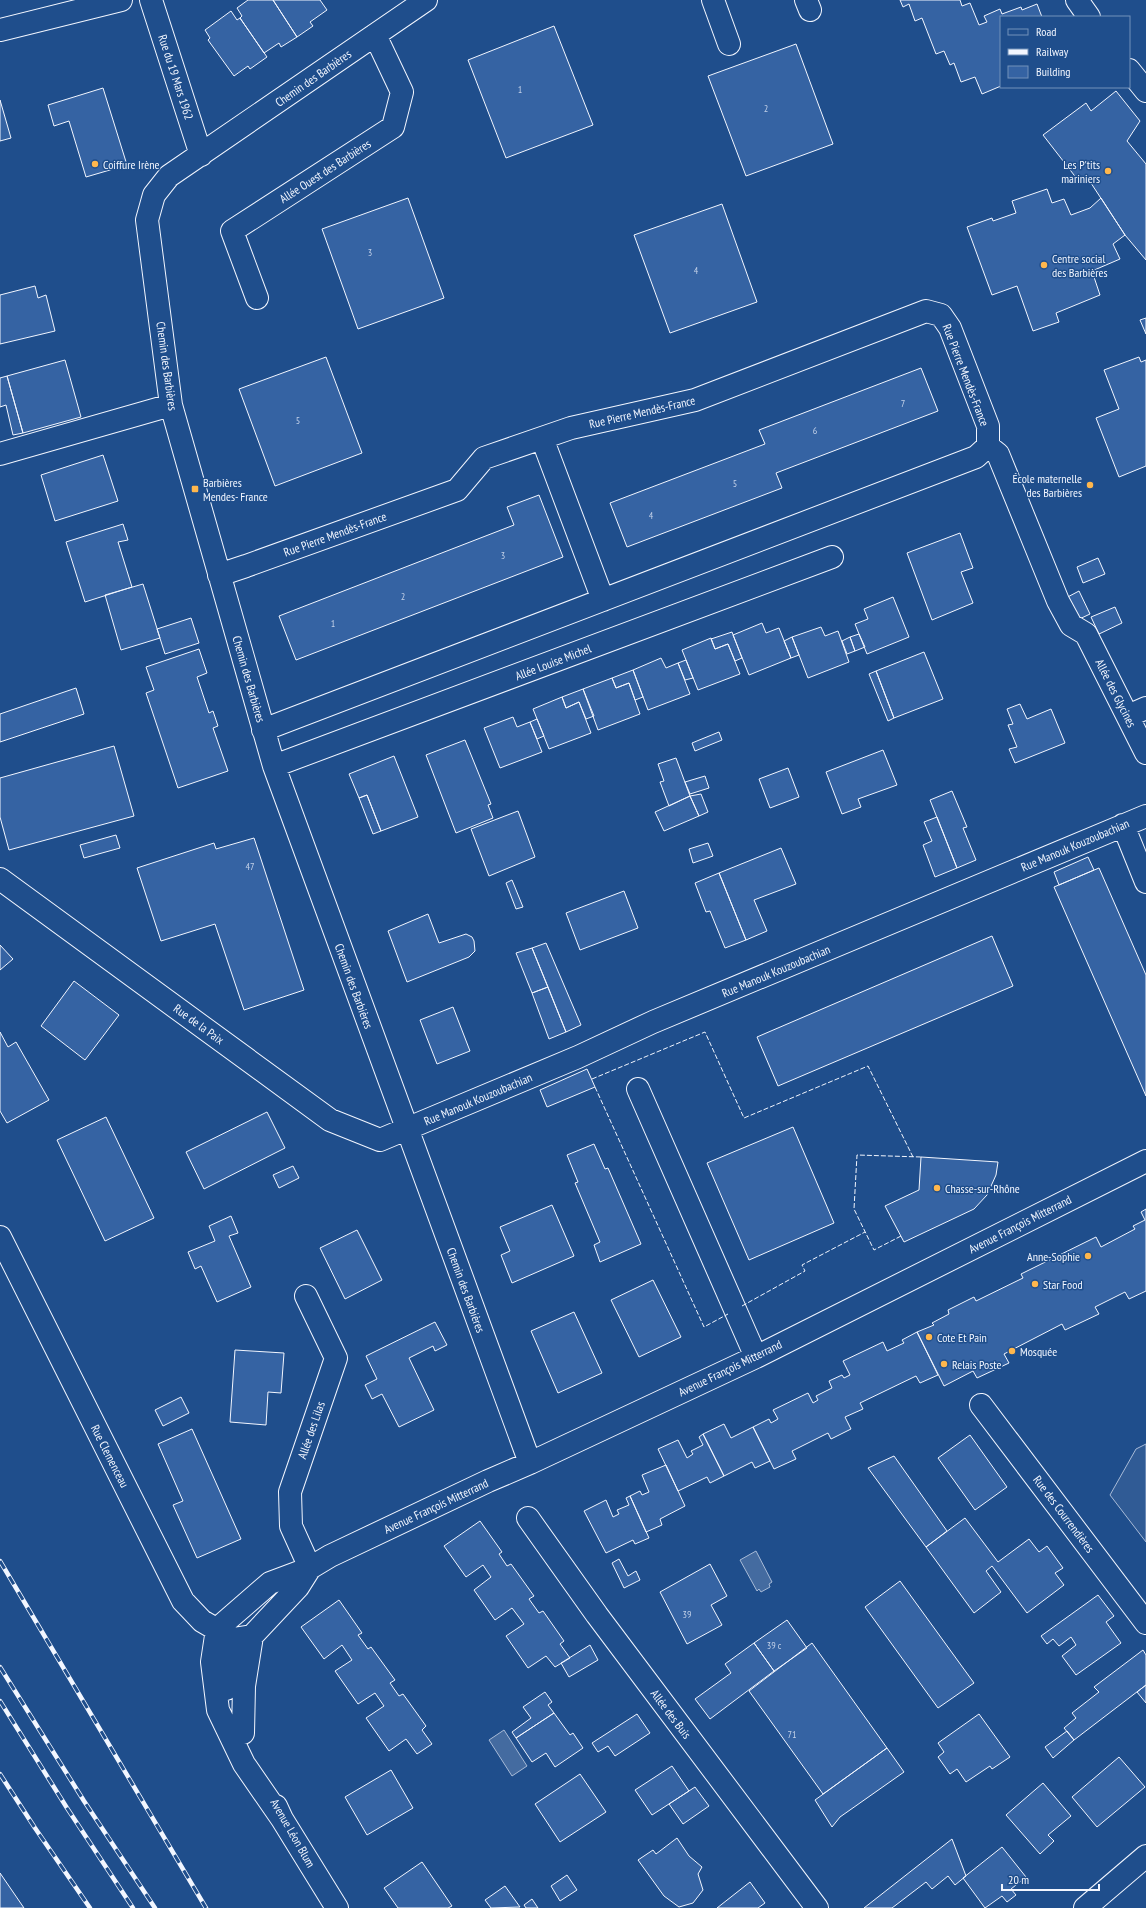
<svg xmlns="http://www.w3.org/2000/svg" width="1146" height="1908" font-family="'PT Sans Narrow',sans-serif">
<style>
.green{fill:#305b95;stroke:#a8bbd7}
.water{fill:#446ba0;stroke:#a8bbd7}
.building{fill:#3563a3;stroke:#f2f6ff}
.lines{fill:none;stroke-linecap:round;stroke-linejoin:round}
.minor-casing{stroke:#f2f6ff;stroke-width:24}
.minor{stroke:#1f4e8c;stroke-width:22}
.rail-casing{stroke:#f2f6ff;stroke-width:4.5}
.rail{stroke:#1f4e8c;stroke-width:3;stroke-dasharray:9;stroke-linecap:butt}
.fence{stroke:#f2f6ff;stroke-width:1;stroke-dasharray:5 2;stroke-linecap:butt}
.poi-dot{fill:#ffb74d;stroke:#1f4e8c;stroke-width:1.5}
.labels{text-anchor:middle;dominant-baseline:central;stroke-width:3;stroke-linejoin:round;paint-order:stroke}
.number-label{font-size:10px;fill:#c3d1e8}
.street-label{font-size:12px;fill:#f2f6ff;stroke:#1f4e8c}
.poi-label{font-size:12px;fill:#f2f6ff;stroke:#1f4e8c;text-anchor:start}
</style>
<rect width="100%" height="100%" fill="#1f4e8c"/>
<path class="green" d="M 1146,1444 L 1146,1542 L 1110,1495 L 1136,1449 Z"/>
<path class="water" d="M 756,1551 L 772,1582 L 769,1584 L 770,1587 L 761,1592 L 759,1589 L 757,1591 L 740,1560 Z
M 504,1730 L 527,1766 L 512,1776 L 489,1740 Z"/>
<path class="building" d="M 248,0 L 273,0 L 297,37 L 281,47 L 279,43 L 264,53 L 240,18 L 242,16 L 237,8 Z
M 273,0 L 320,0 L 327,10 L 310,22 L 313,26 L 297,37 Z
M 900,0 L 960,0 L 962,6 L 970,3 L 979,25 L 987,22 L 984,16 L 1000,9 L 1002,14 L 1021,7 L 1022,10 L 1037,4 L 1042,17 L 1001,17 L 1001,86 L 982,94 L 975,77 L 961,82 L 954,63 L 950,65 L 944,51 L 936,54 L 922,18 L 915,21 L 909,4 L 903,7 Z
M 231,11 L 237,20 L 240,18 L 267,57 L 250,69 L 248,66 L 234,76 L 208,40 L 210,38 L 205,30 Z
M 554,26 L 593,125 L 506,158 L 468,60 Z
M 796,44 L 833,144 L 746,176 L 708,76 Z
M 103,88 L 127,165 L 86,177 L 69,121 L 54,126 L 48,105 Z
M 1116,91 L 1140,121 L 1127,141 L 1146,164 L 1146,260 L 1125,235 L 1087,177 L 1081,184 L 1043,135 L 1086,103 L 1091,111 Z
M 0,100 L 11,138 L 0,141 Z
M 1047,189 L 1052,203 L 1064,199 L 1071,215 L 1090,208 L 1101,198 L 1125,235 L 1113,244 L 1120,259 L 1092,271 L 1100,295 L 1056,313 L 1059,322 L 1033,331 L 1017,286 L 992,295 L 967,227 L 992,218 L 993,221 L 1016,213 L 1012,201 Z
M 408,198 L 444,298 L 358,329 L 322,229 Z
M 722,204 L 757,302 L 670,333 L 634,235 Z
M 35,286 L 38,298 L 46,295 L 55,331 L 0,344 L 0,295 Z
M 1146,318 L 1146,334 L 1140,320 Z
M 326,357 L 362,453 L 275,486 L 239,389 Z
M 1139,357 L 1141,362 L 1146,360 L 1146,466 L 1119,477 L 1096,418 L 1119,409 L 1104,370 Z
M 65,360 L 81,417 L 23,433 L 7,376 Z
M 921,368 L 938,411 L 776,473 L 782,488 L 627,547 L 610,503 L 765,444 L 759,430 Z
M 7,376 L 23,433 L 13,435 L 6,405 L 0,407 L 0,378 Z
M 103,455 L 118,501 L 55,521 L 41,475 Z
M 539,495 L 563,557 L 296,660 L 279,616 L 514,525 L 507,507 Z
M 123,524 L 128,540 L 118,542 L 132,587 L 85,602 L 66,542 Z
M 960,533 L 973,568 L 961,572 L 973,603 L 932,620 L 907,553 Z
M 1098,558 L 1105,574 L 1083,583 L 1077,567 Z
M 143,584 L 160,638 L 121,650 L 105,595 Z
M 1079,591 L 1090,614 L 1073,622 L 1062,600 Z
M 893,597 L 909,637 L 867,654 L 855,624 L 868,619 L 864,609 Z
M 1115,607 L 1122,623 L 1099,634 L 1091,617 Z
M 191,618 L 199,643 L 165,654 L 157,629 Z
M 762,623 L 766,633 L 779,628 L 791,658 L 749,675 L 733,635 Z
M 821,627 L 825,636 L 838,631 L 849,662 L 808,678 L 792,637 Z
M 732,632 L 742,658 L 735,661 L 728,644 L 715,649 L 711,639 Z
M 859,634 L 865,647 L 855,651 L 850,637 Z
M 792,637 L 799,655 L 791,658 L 784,641 Z
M 850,637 L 855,651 L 847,654 L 842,641 Z
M 711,638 L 715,649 L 728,644 L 740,674 L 698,690 L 682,650 Z
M 199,649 L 207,673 L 197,677 L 209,713 L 213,711 L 218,726 L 213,728 L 228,771 L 178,788 L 146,693 L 154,690 L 146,667 Z
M 924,652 L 943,699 L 894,718 L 876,671 Z
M 661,658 L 666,668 L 678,663 L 690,694 L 648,710 L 633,670 Z
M 686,660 L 693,678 L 685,680 L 678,663 Z
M 633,670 L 643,697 L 635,700 L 629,683 L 616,688 L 612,678 Z
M 876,671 L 894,718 L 888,721 L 869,674 Z
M 612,678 L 616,688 L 629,683 L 640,714 L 598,730 L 583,689 Z
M 76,688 L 84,714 L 0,742 L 0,714 Z
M 583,689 L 594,716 L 586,719 L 579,702 L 566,708 L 562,697 Z
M 562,697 L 566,708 L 579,702 L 591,733 L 549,749 L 533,709 Z
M 1020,704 L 1027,719 L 1051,709 L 1065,743 L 1015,763 L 1009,749 L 1017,747 L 1008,725 L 1013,724 L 1007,709 Z
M 513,717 L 517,727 L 530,722 L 542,752 L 500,768 L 484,728 Z
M 537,719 L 544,736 L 537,739 L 530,722 Z
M 719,732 L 722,740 L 695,751 L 692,743 Z
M 465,740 L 491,804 L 488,805 L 493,818 L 456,833 L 426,755 Z
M 114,746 L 134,816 L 9,850 L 0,817 L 0,778 Z
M 883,750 L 897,785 L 858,799 L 861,807 L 842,814 L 826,772 Z
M 394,756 L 418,817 L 381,831 L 367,795 L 359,798 L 349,774 Z
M 676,758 L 690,796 L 669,806 L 660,782 L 664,781 L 658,764 Z
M 788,768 L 799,797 L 770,808 L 759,779 Z
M 705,776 L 709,788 L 690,794 L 685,782 Z
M 952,791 L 967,827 L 963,828 L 976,860 L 957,868 L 930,800 Z
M 701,794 L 708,812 L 699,816 L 690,796 Z
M 367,795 L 381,831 L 373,834 L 359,798 Z
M 690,796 L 699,816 L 664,831 L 655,812 Z
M 518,811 L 535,857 L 489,876 L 471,829 Z
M 937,817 L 957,868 L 935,877 L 923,845 L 932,841 L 924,822 Z
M 116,835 L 120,848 L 84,858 L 80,845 Z
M 254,838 L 304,990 L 244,1010 L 215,924 L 161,941 L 137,868 L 214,843 L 216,849 Z
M 708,843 L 713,856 L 693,863 L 689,849 Z
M 781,848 L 796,884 L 754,900 L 767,931 L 746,940 L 719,873 Z
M 1088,857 L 1094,870 L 1059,885 L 1054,872 Z
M 1099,868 L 1146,975 L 1146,1096 L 1054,887 Z
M 719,873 L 746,940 L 725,948 L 710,911 L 706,912 L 695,883 Z
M 512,880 L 523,907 L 516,909 L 506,883 Z
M 624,891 L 638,928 L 580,950 L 566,913 Z
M 428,914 L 439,943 L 466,934 L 472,937 L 474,941 L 475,951 L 469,957 L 407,982 L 388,931 Z
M 992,936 L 1013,986 L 778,1086 L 757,1037 Z
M 546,943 L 581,1025 L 566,1032 L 532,948 Z
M 0,945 L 13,959 L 0,970 Z
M 532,948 L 548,987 L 532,993 L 516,953 Z
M 74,981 L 119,1015 L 85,1060 L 41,1026 Z
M 548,987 L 566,1032 L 549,1039 L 532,993 Z
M 453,1007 L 470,1051 L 437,1064 L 420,1020 Z
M 0,1032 L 8,1047 L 16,1042 L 49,1100 L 7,1123 L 0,1111 Z
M 587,1069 L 595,1087 L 547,1107 L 540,1090 Z
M 267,1112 L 285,1148 L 204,1189 L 186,1152 Z
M 106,1117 L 154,1218 L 105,1241 L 57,1140 Z
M 793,1127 L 834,1223 L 749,1260 L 707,1163 Z
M 594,1144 L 605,1169 L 608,1168 L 641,1244 L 600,1262 L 594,1245 L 600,1242 L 575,1183 L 578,1182 L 567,1155 Z
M 921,1157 L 998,1162 L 996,1175 L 987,1195 L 974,1209 L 904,1242 L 885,1206 L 919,1190 Z
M 293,1166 L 299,1178 L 279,1188 L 273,1175 Z
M 552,1205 L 574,1256 L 512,1283 L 501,1255 L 510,1251 L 500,1227 Z
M 1146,1209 L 1146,1291 L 1129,1299 L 1125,1292 L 1095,1307 L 1099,1314 L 1065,1330 L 1062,1324 L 1004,1354 L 1009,1363 L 977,1378 L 973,1371 L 944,1386 L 917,1332 L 934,1325 L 932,1323 L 949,1314 L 948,1310 L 974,1297 L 976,1301 L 1023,1278 L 1021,1274 L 1096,1237 L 1101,1247 L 1135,1229 L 1133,1226 L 1145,1220 L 1141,1212 Z
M 231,1216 L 238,1233 L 229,1236 L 251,1287 L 217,1302 L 201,1266 L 195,1269 L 188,1252 L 215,1241 L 209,1226 Z
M 357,1230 L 382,1280 L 345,1299 L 320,1248 Z
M 653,1280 L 681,1337 L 639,1357 L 611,1300 Z
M 574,1312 L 602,1373 L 558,1393 L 531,1331 Z
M 435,1322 L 447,1345 L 435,1351 L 433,1346 L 409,1358 L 434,1410 L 399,1427 L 382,1394 L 372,1399 L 365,1385 L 377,1379 L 366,1356 Z
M 917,1332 L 938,1375 L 920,1383 L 916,1376 L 860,1403 L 863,1409 L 845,1417 L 851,1429 L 831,1439 L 828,1433 L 792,1451 L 796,1459 L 774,1469 L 753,1427 L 769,1419 L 771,1423 L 778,1419 L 773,1410 L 808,1393 L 813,1403 L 818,1400 L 816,1396 L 832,1388 L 829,1381 L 842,1375 L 844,1378 L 850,1375 L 843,1361 L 883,1342 L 887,1351 L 904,1343 L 902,1340 Z
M 235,1350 L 284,1353 L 281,1393 L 268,1392 L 266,1425 L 230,1422 Z
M 181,1397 L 189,1413 L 163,1426 L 155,1410 Z
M 724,1424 L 731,1438 L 753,1427 L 770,1461 L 755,1468 L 752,1462 L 724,1476 L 703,1434 Z
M 192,1429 L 241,1539 L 197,1558 L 173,1505 L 183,1501 L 158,1444 Z
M 703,1434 L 724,1476 L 710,1483 L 707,1477 L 678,1491 L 658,1449 L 678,1440 L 687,1458 L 693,1454 L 691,1451 L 703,1445 L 699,1437 Z
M 970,1435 L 1007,1487 L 975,1510 L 938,1458 Z
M 894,1456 L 947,1531 L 926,1547 L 868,1468 Z
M 666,1465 L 685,1506 L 660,1519 L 662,1525 L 646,1532 L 630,1496 L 640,1491 L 642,1495 L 649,1492 L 642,1475 Z
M 630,1496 L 649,1538 L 635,1544 L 633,1540 L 606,1553 L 584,1511 L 606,1500 L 613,1517 L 619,1514 L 617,1510 L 629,1505 L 626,1498 Z
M 965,1518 L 998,1562 L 1029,1539 L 1039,1552 L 1047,1546 L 1063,1568 L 1055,1573 L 1064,1585 L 1027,1613 L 992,1566 L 986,1571 L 1001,1592 L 974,1613 L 926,1547 Z
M 480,1521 L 502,1552 L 499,1554 L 507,1566 L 511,1564 L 534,1596 L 529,1599 L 539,1613 L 543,1611 L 564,1641 L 560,1644 L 570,1658 L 555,1667 L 546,1656 L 528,1668 L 506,1636 L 524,1624 L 512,1608 L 495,1620 L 474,1590 L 491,1577 L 483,1565 L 466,1577 L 444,1546 Z
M 619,1559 L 628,1576 L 636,1571 L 640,1580 L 624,1588 L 612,1563 Z
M 710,1564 L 727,1596 L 711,1605 L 722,1625 L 687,1644 L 660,1592 Z
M 900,1581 L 974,1683 L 938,1708 L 865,1607 Z
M 1098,1595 L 1114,1616 L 1106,1622 L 1121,1643 L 1076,1675 L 1062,1656 L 1076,1645 L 1071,1637 L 1059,1646 L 1053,1639 L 1047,1644 L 1041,1636 Z
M 339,1600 L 362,1633 L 358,1635 L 368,1649 L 371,1647 L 395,1680 L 390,1683 L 399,1696 L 403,1694 L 426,1726 L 422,1730 L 432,1744 L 417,1754 L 406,1739 L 389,1751 L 366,1718 L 384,1706 L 375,1693 L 358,1704 L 335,1671 L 352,1660 L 342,1645 L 324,1659 L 301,1627 Z
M 787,1620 L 807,1648 L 774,1671 L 754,1643 Z
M 754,1643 L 774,1671 L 710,1719 L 695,1699 L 731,1673 L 725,1664 Z
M 812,1643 L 887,1748 L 823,1794 L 749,1691 Z
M 590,1645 L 598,1660 L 569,1677 L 561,1663 Z
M 1143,1650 L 1146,1655 L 1146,1685 L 1074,1740 L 1064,1728 L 1076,1718 L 1072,1713 L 1099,1692 L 1094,1687 Z
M 1146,1685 L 1146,1703 L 1137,1692 Z
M 545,1692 L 552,1702 L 548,1705 L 554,1713 L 516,1738 L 512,1732 L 531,1718 L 523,1707 Z
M 554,1713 L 570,1735 L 573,1733 L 583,1748 L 555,1767 L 546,1753 L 532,1762 L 516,1738 Z
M 637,1714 L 650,1733 L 615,1756 L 608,1746 L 598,1752 L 592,1743 Z
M 979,1714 L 1010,1757 L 992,1769 L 990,1766 L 966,1782 L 957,1769 L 950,1774 L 938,1757 L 944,1752 L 938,1743 Z
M 1067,1731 L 1074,1740 L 1053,1758 L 1045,1747 Z
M 887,1748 L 904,1772 L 840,1817 L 832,1827 L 815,1800 Z
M 1119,1757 L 1145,1787 L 1097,1827 L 1072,1797 Z
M 672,1766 L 689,1791 L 652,1815 L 635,1790 Z
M 391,1770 L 413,1808 L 367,1835 L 345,1797 Z
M 580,1774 L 606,1812 L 560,1842 L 535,1804 Z
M 1043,1783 L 1071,1816 L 1048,1835 L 1054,1841 L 1040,1854 L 1006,1815 Z
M 695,1787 L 709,1806 L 683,1824 L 669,1804 Z
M 677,1838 L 689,1856 L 702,1867 L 698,1874 L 703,1890 L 693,1903 L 679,1907 L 664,1896 L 638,1860 L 653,1850 L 656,1854 Z
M 952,1839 L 966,1876 L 955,1885 L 948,1876 L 932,1889 L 926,1882 L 892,1908 L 864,1908 Z
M 1002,1847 L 1026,1877 L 1011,1889 L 1016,1895 L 1007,1902 L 1002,1896 L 985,1908 L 963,1878 Z
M 422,1862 L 452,1906 L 448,1908 L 398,1908 L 384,1888 Z
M 0,1873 L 24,1908 L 0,1908 Z
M 567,1875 L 577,1890 L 560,1901 L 551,1886 Z
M 750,1882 L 765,1903 L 758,1908 L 717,1908 Z
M 505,1886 L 520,1907 L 491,1908 L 485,1900 Z
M 532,1899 L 538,1908 L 526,1908 L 524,1905 Z"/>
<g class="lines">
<g class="minor-casing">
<path id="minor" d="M 151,0 L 201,155
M 426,0 L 169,176 L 154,195 L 147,220 L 171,405 L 274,766 L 530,1463
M 713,0 L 729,44
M 806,0 L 810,10
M 1077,0 L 1089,17
M 0,30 L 121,0
M 1129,70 L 1146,91
M 257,298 L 232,231 L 393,127 L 402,92 L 375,35
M 542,438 L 603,600
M 988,446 L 998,454 L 1058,601 L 1071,625 L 1086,634 L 1146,753
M 0,454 L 171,405
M 219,575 L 246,566 L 457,490 L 484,458 L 571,428 L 695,400 L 926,311 L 941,315 L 950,328 L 988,426 L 988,446 L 976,457 L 263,730
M 1128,716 L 1146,708
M 274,766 L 832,557
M 1123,825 L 1146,882
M 0,879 L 330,1120 L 380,1140 L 578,1057 L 653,1022 L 1146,816
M 638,1089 L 756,1357
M 0,1237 L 183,1601 L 202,1621 L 233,1639 L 252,1636
M 306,1296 L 336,1358 L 290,1492 L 291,1526 L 310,1568
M 981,1405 L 1146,1623
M 528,1518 L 597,1615 L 817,1908
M 252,1636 L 298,1587 L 310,1568
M 226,1689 L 224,1675 L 233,1639
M 243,1733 L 244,1686 L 252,1636
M 276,1806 L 282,1819 L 337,1908
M 282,1819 L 244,1764 L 218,1710 L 212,1662 L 217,1629 L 270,1583 L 310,1568 L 330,1556 L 488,1481 L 530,1463 L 756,1357 L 1146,1161
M 1085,1908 L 1146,1856"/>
</g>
<use href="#minor" class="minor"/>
<g class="rail-casing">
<path id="rail" d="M 0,1561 L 206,1908
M 0,1667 L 84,1801 L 155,1908
M 0,1701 L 67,1808 L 133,1908
M 0,1774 L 35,1828 L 90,1908"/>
</g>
<use href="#rail" class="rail"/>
<path class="fence" d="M 592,1079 L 705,1032 L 744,1118 L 868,1066 L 913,1157
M 595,1087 L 704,1327 L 728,1314
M 901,1236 L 874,1250 L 854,1209 L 857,1155 L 921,1157
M 742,1306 L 805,1271 L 802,1265 L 865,1232"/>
</g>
<g class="poi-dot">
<circle cx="95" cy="164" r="4"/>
<circle cx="1108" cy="171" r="4"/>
<circle cx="1044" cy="265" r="4"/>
<circle cx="1090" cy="485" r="4"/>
<rect x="191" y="485" width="8" height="8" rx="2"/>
<circle cx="937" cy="1188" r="4"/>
<circle cx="1088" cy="1256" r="4"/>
<circle cx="1035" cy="1284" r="4"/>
<circle cx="929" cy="1337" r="4"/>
<circle cx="1012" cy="1351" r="4"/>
<circle cx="944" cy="1364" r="4"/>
</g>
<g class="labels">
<g class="number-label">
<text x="520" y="89">1</text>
<text x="766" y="108">2</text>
<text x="370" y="252">3</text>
<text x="696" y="270">4</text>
<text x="903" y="403">7</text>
<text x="298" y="420">5</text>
<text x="815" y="430">6</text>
<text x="735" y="483">5</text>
<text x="651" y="515">4</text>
<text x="503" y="555">3</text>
<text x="403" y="596">2</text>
<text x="333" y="623">1</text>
<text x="250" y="866">47</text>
<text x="687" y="1614">39</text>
<text x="774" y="1645">39 c</text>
<text x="792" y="1734">71</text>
</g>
<g class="street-label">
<text transform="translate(176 77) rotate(72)">Rue du 19 Mars 1962</text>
<text transform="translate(313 78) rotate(-35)">Chemin des Barbières</text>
<text transform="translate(325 171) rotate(-33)">Allée Ouest des Barbières</text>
<text transform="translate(167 366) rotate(82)">Chemin des Barbières</text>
<text transform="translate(966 375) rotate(69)">Rue Pierre Mendès-France</text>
<text transform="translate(642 412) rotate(-13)">Rue Pierre Mendès-France</text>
<text transform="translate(335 534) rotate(-20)">Rue Pierre Mendès-France</text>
<text transform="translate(553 662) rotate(-21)">Allée Louise Michel</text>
<text transform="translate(249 679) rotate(74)">Chemin des Barbières</text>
<text transform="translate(1116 693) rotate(63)">Allée des Glycines</text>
<text transform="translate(1075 845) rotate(-23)">Rue Manouk Kouzoubachian</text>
<text transform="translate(776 971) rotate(-23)">Rue Manouk Kouzoubachian</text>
<text transform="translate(354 986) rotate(70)">Chemin des Barbières</text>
<text transform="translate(199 1024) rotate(36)">Rue de la Paix</text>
<text transform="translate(478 1099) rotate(-23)">Rue Manouk Kouzoubachian</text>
<text transform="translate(1020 1224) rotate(-27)">Avenue François Mitterrand</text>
<text transform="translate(466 1290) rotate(70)">Chemin des Barbières</text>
<text transform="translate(730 1368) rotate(-26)">Avenue François Mitterrand</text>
<text transform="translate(311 1430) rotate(-71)">Allée des Lilas</text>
<text transform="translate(110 1456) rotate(63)">Rue Clemenceau</text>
<text transform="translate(436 1506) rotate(-25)">Avenue François Mitterrand</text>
<text transform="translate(1064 1514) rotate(53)">Rue des Courrendières</text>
<text transform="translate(671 1714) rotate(53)">Allée des Buis</text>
<text transform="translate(293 1833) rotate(60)">Avenue Léon Blum</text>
</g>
<g class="poi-label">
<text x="103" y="164">Coiffure Irène</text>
<text x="1100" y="164" text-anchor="end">Les P'tits<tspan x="1100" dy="14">mariniers</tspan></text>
<text x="1052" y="258">Centre social<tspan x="1052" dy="14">des Barbières</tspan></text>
<text x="1082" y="478" text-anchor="end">École maternelle<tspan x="1082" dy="14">des Barbières</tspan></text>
<text x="203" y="482">Barbières<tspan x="203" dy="14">Mendes- France</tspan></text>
<text x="945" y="1188">Chasse-sur-Rhône</text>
<text x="1080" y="1256" text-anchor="end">Anne-Sophie</text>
<text x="1043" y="1284">Star Food</text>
<text x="937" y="1337">Cote Et Pain</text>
<text x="1020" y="1351">Mosquée</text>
<text x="952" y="1364">Relais Poste</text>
</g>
</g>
<rect x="1000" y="16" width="130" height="72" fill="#1f4e8c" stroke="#7391ba"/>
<rect x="1008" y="29" width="20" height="6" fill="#1f4e8c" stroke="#7391ba"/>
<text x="1036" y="36" font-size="12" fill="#f2f6ff">Road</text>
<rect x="1008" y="49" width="20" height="6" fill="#f2f6ff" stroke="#7391ba"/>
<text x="1036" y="56" font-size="12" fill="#f2f6ff">Railway</text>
<rect x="1008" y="66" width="20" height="12" fill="#3563a3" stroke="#7391ba"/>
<text x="1036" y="76" font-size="12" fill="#f2f6ff">Building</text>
<path d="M1002 1884v6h97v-6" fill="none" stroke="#f2f6ff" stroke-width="2"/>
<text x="1008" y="1884" font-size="12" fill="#f2f6ff" stroke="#1f4e8c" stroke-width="3" paint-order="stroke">20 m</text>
</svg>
